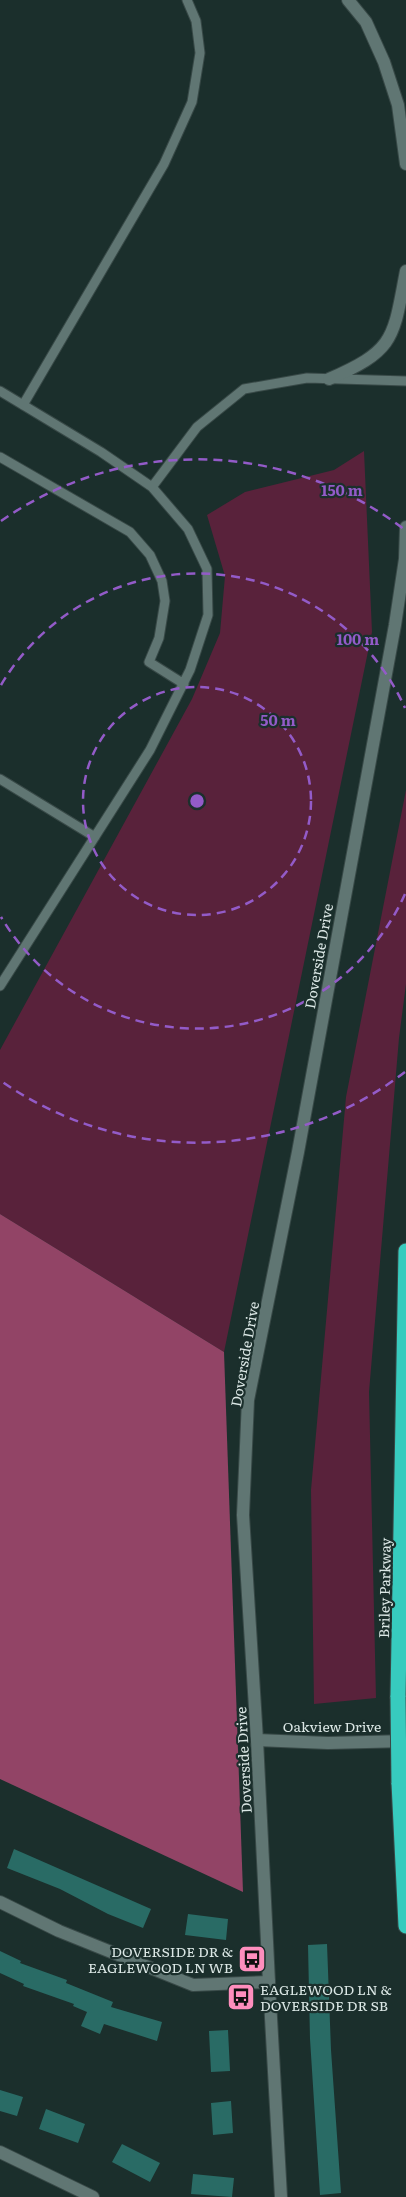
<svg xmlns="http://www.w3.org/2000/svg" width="406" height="2197" font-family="Literata,serif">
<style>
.green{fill:#59223b}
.forest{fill:#924466}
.building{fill:#296b65}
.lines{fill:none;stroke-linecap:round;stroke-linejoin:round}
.lane-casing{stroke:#384947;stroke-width:11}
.street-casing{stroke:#384947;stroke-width:14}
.secondary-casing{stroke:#384947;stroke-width:14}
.highway-casing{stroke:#384947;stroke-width:17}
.lane{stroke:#607673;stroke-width:9}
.street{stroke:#607673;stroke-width:12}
.secondary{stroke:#607673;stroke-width:12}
.highway{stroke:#37cbbe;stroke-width:15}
.highway-bridge-casing{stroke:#384947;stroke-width:17;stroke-linecap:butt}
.highway-bridge{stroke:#37cbbe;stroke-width:15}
.ring{fill:none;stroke:#935bc8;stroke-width:2.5;stroke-dasharray:9 6}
.labels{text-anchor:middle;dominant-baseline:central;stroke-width:4.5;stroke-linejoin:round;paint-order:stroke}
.street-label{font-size:14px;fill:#dbe7e5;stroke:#1b2f2c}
.poi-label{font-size:14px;fill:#dbe7e5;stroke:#1b2f2c;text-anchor:end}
.centre{fill:#935bc8;stroke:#1b2f2c;stroke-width:2.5}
.ring-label{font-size:15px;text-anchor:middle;font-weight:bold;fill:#935bc8;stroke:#1b2f2c;stroke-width:4.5;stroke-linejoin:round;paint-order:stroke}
</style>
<rect width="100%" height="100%" fill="#1b2f2c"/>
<path class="green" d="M 364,451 L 372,632 L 224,1352 L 0,1214 L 0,1050 L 192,699 L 220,633 L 225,576 L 207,515 L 245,492 L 334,470 Z
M 406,790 L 406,984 L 399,1038 L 369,1392 L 376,1698 L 314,1704 L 311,1490 L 346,1097 Z"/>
<path class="forest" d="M 0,1214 L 224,1352 L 243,1892 L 0,1779 Z"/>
<path class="building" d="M 14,1849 L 151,1909 L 143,1928 L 108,1914 L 60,1889 L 7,1868 Z
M 188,1914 L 228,1919 L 226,1940 L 185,1935 Z
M 327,1944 L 331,2050 L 341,2193 L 320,2195 L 310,2039 L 308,1945 Z
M 0,1951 L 21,1961 L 20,1963 L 67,1980 L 66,1983 L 113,2002 L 111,2007 L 162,2022 L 157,2041 L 104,2024 L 100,2034 L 81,2026 L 87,2012 L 73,2006 L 74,2004 L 23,1986 L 24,1984 L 0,1973 Z
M 228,2030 L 230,2071 L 211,2072 L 209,2031 Z
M 0,2090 L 23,2097 L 17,2116 L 0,2111 Z
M 231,2101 L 233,2133 L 213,2135 L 211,2103 Z
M 46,2109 L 85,2124 L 78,2143 L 39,2129 Z
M 122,2144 L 160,2163 L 150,2182 L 112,2162 Z
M 193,2174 L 234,2178 L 232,2197 L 191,2194 Z"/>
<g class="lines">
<g class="lane-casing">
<path id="lane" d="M 0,391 L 101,452 L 152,487 L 188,529 L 207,569 L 208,615 L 190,670 L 150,750 L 0,986
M 23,405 L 164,164 L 192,102 L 200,53 L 196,21 L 187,0
M 0,457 L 130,532 L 150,555 L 162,581 L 165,601 L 159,638 L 149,662 L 184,684
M 152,487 L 197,427 L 244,389 L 307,378 L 406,381
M 0,779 L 95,837"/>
</g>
<g class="street-casing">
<path id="street" d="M 257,1740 L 328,1743 L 406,1741
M 0,1902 L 59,1931 L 193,1985 L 269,1982 L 281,2197
M 0,2152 L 93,2197"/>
</g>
<g class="secondary-casing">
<path id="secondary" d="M 348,0 L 366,22 L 384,62 L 398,105 L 406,164
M 329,379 C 396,350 393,338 406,271
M 269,1982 L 257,1740 L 243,1515 L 248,1400 L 298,1152 L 395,625 L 405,559 L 406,527"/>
</g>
<g class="highway-casing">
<path id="highway" d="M 398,1697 L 406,1251
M 399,1783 L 406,1926"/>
</g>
<use href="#lane" class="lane"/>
<use href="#street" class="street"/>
<use href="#secondary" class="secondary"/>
<use href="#highway" class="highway"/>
<g class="highway-bridge-casing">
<path id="highway-bridge" d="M 398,1697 L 399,1783"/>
</g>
<use href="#highway-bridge" class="highway-bridge"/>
</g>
<g class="ring">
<circle cx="197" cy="801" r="114"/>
<path d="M405 894A228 228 0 0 1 1 917M1 685A228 228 0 0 1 405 708"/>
<path d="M405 1072A342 342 0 0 1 1 1081M1 521A342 342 0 0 1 405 530"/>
</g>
<defs>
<g id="bus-square" transform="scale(1.4375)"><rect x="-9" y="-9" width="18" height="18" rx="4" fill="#fe8ebd" stroke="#1b2f2c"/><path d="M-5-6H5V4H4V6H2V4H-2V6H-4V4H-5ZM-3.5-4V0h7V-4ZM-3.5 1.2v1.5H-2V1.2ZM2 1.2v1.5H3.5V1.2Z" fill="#111"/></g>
</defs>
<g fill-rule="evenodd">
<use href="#bus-square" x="252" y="1959"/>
<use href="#bus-square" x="241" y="1997"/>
</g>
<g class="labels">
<g class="street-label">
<text transform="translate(318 956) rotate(-80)">Doverside Drive</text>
<text transform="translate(244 1354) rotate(-80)">Doverside Drive</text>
<text transform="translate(384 1588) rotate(-89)">Briley Parkway</text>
<text x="332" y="1726">Oakview Drive</text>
<text transform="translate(243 1760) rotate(-93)">Doverside Drive</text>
</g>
<g class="poi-label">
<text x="233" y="1951">DOVERSIDE DR &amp;<tspan x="233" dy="16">EAGLEWOOD LN WB</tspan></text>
<text x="260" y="1989" text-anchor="start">EAGLEWOOD LN &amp;<tspan x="260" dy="16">DOVERSIDE DR SB</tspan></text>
</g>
</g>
<circle cx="197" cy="801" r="8" class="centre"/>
<g class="ring-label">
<text x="342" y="496">150 m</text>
<text x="358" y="645">100 m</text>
<text x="278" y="726">50 m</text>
</g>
</svg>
